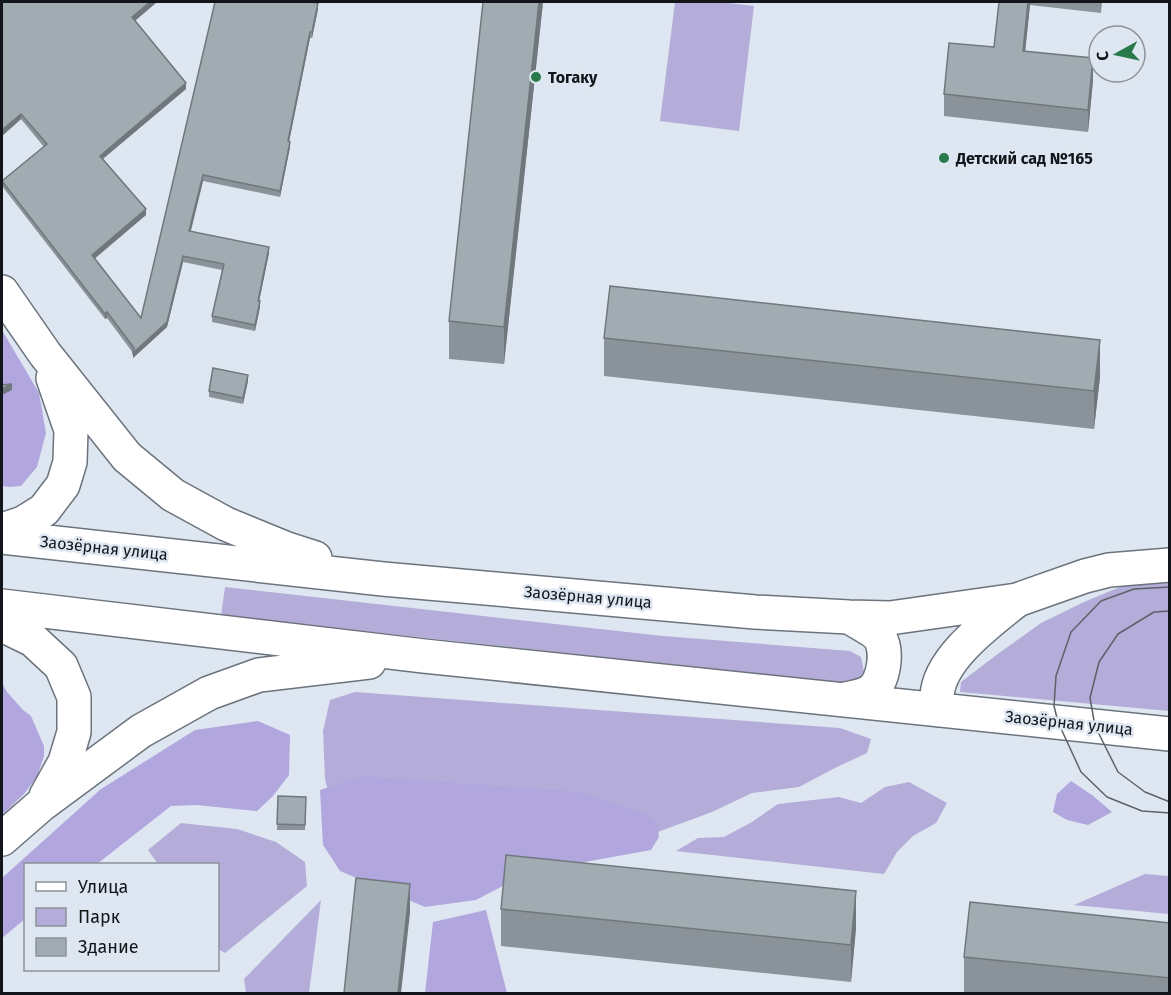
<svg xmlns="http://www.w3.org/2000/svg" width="1171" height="995" font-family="'Fira Sans',sans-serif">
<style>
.green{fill:#b4acd9}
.forest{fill:#b1a7de}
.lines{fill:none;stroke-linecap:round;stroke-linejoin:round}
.secondary-casing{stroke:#6b737c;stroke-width:36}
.secondary{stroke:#fff;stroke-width:33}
.tram{stroke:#5c6268;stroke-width:1.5}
.wall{fill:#8a9399}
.shaded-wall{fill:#70787d}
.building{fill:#a0abb2;stroke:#70787d;stroke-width:1.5}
.poi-dot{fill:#29794a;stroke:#dee7f1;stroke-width:2}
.labels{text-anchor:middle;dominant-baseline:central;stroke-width:5;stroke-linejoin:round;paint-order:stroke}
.poi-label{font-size:16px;font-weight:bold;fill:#121519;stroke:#dee7f1;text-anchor:start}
.street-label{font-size:16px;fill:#121519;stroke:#dee7f1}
</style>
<rect width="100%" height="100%" fill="#dee7f1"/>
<path class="green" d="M 675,2 L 720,2 L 754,6 L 739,131 L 660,121 Z
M 1169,579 L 1169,711 L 960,692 L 961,682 L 995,656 L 1041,623 L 1084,602 L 1127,584 Z
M 225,587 L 663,636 L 850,651 L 861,657 L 864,672 L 862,679 L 852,683 L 826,681 L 221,616 Z
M 355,692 L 840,728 L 871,739 L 867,753 L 835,768 L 799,787 L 752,793 L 712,812 L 655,833 L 334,816 L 325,779 L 323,731 L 330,700 Z
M 909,782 L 947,803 L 936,823 L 913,836 L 897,852 L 884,874 L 676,851 L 698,838 L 724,837 L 752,822 L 778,804 L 839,797 L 861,803 L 885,787 Z
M 181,823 L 237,829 L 276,842 L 305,862 L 307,886 L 225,953 L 218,949 L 218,864 L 158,864 L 148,850 Z
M 1145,874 L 1169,876 L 1169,914 L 1074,905 Z
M 321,900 L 309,993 L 246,993 L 244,979 Z"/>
<path class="forest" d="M 2,330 L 39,393 L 46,433 L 37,467 L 21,486 L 10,487 L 2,486 Z
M 2,683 L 7,692 L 23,710 L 31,716 L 44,746 L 44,756 L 37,777 L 24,794 L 2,815 Z
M 258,721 L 290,735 L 289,775 L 273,796 L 257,811 L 196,805 L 171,806 L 97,864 L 26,864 L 25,919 L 2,938 L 2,878 L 101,789 L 195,730 Z
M 361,776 L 577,792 L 643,812 L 657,821 L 659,837 L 651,850 L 530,872 L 476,900 L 425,907 L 340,871 L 323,845 L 320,790 Z
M 1071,781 L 1092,795 L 1112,812 L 1088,825 L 1067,820 L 1053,812 L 1057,794 Z
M 486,910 L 507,993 L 425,993 L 433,922 Z"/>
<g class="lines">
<g class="secondary-casing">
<path id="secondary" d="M 2,292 L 45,354 L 127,457 L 173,495 L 226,524 L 287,549 L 315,558
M 2,530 L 23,523 L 44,510 L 63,485 L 70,462 L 71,430 L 53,378
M 2,537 L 383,579 L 755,612 L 849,617 L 890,618 L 1017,600 L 1085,576 L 1109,570 L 1170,565
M 2,606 L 424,656 L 1170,734
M 2,625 L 33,640 L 61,666 L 74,697 L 74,732 L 65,762 L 46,796
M 846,699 C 854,697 865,696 872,690 C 884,681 888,651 880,638 C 876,632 856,621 849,617
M 939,710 C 938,705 937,700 937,696 C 939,658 990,622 1017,600
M 2,839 L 41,805 L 141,731 L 209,693 L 259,675 L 369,662"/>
</g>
<use href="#secondary" class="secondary"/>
<path class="tram" d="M 1170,587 L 1134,589 L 1101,601 L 1071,632 L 1056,676 L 1054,706 L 1058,722 L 1081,772 L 1107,797 L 1142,811 L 1170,813
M 1170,611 L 1154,612 L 1118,634 L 1099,662 L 1090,698 L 1095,726 L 1118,772 L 1145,792 L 1170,802"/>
</g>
<path class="wall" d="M 2,2 L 157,2 L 135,21 L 186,89 L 103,159 L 146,215 L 94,258 L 141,318 L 215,2 L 318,9 L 312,38 L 310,38 L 289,141 L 290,147 L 280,197 L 203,181 L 191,231 L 269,253 L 259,301 L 260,307 L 255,331 L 212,322 L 212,316 L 222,270 L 183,262 L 167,327 L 133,358 L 133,353 L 107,318 L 105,319 L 2,186 L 2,180 L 44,147 L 21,119 L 2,136 Z
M 543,2 L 504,364 L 449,359 L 449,321 Z
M 999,2 L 1102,2 L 1101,13 L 1030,5 L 1025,51 L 1093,80 L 1088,132 L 944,116 L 944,94 L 994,47 Z
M 604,338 L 1100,377 L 1094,429 L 604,376 Z
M 248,381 L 243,404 L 209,397 L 209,391 Z
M 278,796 L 306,797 L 305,830 L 277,830 Z
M 501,909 L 856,928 L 851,982 L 501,946 Z
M 1170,923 L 1170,993 L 964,993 L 964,957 Z"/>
<path class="shaded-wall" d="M 150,2 L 157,2 L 132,23 L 132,17 Z
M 539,2 L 543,2 L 504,364 L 504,327 Z
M 1028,2 L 1030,2 L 1030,5 L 1023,72 L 1023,51 Z
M 318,3 L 318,9 L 312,38 L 312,32 Z
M 310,32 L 310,38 L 288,147 L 288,141 Z
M 1093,58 L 1093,80 L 1088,132 L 1088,110 Z
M 186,83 L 186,89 L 100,161 L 100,156 Z
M 21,114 L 21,119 L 2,136 L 2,130 Z
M 290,142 L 290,147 L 280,197 L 280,191 Z
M 203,175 L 203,181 L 189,237 L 189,231 Z
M 146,209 L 146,215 L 92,261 L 92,255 Z
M 269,247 L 269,253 L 258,307 L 258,301 Z
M 183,256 L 183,262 L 167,327 L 133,358 L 133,353 Z
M 260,301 L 260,307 L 255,331 L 255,325 Z
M 107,312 L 107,318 L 105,319 L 105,314 Z
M 1100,340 L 1100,377 L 1094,429 L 1094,391 Z
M 248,375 L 248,381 L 243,404 L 243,398 Z
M 12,384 L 12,390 L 2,395 L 2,389 Z
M 410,884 L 410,913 L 401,993 L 398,993 Z
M 856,891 L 856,928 L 851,982 L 851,945 Z"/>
<path class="building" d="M 2,2 L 150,2 L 132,17 L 186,83 L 100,156 L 146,209 L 92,255 L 141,318 L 215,2 L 309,2 L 318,3 L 312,32 L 310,32 L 288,141 L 290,142 L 280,191 L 203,175 L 189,231 L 269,247 L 258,301 L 260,301 L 255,325 L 212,316 L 224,264 L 183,256 L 167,322 L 133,353 L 134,348 L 107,312 L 105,314 L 2,181 L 47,144 L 21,114 L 2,130 Z
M 483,2 L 539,2 L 504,327 L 449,321 Z
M 999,2 L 1028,2 L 1023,51 L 1093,58 L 1088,110 L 944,94 L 949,43 L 994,47 Z
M 610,286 L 1100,340 L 1094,391 L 604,338 Z
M 213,368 L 248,375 L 243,398 L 209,391 Z
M 12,384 L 2,389 L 2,385 Z
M 278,796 L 306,797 L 305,825 L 277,824 Z
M 506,855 L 856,891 L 851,945 L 501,909 Z
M 356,878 L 410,884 L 398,993 L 344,993 Z
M 970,902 L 1170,923 L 1170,978 L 964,957 Z"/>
<g class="poi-dot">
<circle cx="536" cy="77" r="6"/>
<circle cx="944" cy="158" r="6"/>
</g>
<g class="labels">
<g class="poi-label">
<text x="548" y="77">Тогаку</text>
<text x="956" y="158">Детский сад №165</text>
</g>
<g class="street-label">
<text transform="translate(104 548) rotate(6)">Заозёрная улица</text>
<text transform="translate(588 597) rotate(5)">Заозёрная улица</text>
<text transform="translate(1069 723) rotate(6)">Заозёрная улица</text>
</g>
</g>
<rect width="1171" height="995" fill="none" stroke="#121519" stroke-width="6"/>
<rect x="24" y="863" width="195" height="108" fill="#dee7f1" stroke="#8c939b" stroke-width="1.5"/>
<rect x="36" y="882" width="30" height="9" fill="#ffffff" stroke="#8c939b" stroke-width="1.5"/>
<text x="78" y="893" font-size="18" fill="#121519">Улица</text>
<rect x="36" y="908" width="30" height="18" fill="#b4acd9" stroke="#8c939b" stroke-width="1.5"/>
<text x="78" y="923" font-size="18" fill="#121519">Парк</text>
<rect x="36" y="938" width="30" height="18" fill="#a0abb2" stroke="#8c939b" stroke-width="1.5"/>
<text x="78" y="953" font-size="18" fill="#121519">Здание</text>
<g transform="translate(1117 54) rotate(262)"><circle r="28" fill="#dee7f1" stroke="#8c939b" stroke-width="1.5"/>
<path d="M0-4.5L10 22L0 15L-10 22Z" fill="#29794a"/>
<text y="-9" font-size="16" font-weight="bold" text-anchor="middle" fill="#121519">С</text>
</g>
</svg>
